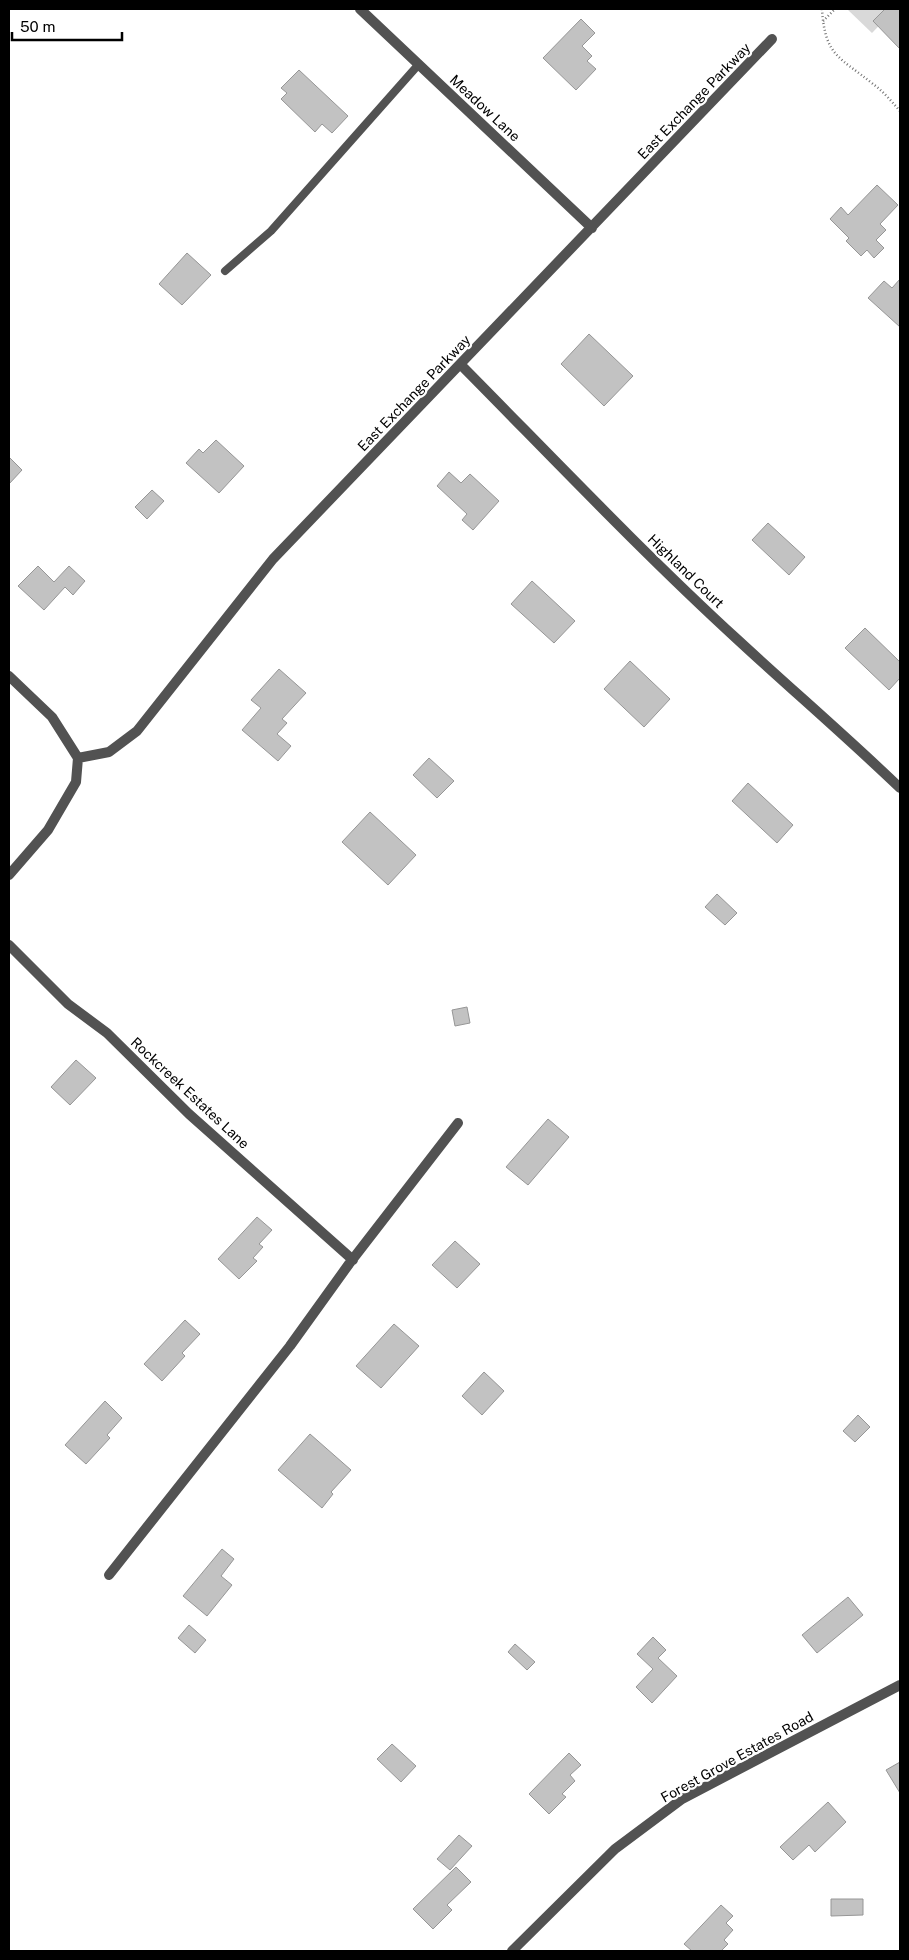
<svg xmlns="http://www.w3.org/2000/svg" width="909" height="1960" font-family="'Public Sans',sans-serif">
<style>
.green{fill:#d9d9d9}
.building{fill:#c2c2c2;stroke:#969696}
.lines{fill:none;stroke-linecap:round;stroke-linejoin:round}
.path{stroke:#747474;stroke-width:2.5;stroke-dasharray:1 2.5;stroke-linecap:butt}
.service{stroke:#525252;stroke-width:8}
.minor{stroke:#525252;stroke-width:10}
.labels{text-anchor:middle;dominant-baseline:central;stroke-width:4.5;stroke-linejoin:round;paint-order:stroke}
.street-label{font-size:14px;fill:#000;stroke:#fff}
</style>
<rect width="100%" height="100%" fill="#fff"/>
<path class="green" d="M 847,9 L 895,9 L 872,33 Z"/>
<path class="building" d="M 885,9 L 900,9 L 900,49 L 873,21 Z
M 581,19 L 595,33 L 582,46 L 592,56 L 587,61 L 596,69 L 576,90 L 543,58 Z
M 299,70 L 348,116 L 332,133 L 322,124 L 315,132 L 281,99 L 287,93 L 281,88 Z
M 877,185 L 898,205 L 880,224 L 886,230 L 876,240 L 884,248 L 874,258 L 867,250 L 861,256 L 846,241 L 849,238 L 830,219 L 841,207 L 848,215 Z
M 187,253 L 211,275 L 182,305 L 159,284 Z
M 900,279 L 900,327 L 868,298 L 884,281 L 892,288 Z
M 589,334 L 633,376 L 604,406 L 561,364 Z
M 216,440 L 244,466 L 219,493 L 186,463 L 199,449 L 203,453 Z
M 9,457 L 22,470 L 9,484 Z
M 449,472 L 461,483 L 470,474 L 499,501 L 473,530 L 462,520 L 467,514 L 437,486 Z
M 152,490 L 164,501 L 147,519 L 135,507 Z
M 768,523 L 805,557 L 789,575 L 752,540 Z
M 38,566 L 54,582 L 69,566 L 85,581 L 73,595 L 65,587 L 44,610 L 18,586 Z
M 532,581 L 575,621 L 554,643 L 511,604 Z
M 865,628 L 900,662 L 900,678 L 889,690 L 845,648 Z
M 630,661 L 670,699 L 644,727 L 604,689 Z
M 279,669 L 306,693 L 282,719 L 287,723 L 277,734 L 291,746 L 278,761 L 242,730 L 261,708 L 251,700 Z
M 429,758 L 454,781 L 437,798 L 413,775 Z
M 748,783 L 793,825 L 777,843 L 732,801 Z
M 370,812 L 416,855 L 388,885 L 342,842 Z
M 717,894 L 737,913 L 725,925 L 705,907 Z
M 467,1007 L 470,1023 L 455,1026 L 452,1010 Z
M 76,1060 L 96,1078 L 70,1105 L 51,1087 Z
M 548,1119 L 569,1137 L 528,1185 L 506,1167 Z
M 257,1217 L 272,1230 L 259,1244 L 263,1247 L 253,1258 L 257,1261 L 239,1279 L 218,1259 Z
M 455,1241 L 480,1264 L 457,1288 L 432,1265 Z
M 185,1320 L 200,1334 L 182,1353 L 185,1356 L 162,1381 L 144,1364 Z
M 394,1324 L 419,1346 L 381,1388 L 356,1366 Z
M 484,1372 L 504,1391 L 482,1415 L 462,1396 Z
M 105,1401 L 122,1418 L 107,1435 L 110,1438 L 86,1464 L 65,1445 Z
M 858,1415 L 870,1427 L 855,1442 L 843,1431 Z
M 310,1434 L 351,1470 L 331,1492 L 333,1494 L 322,1508 L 278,1470 Z
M 222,1549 L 234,1559 L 221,1576 L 232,1585 L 207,1616 L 183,1596 Z
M 848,1597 L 863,1615 L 817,1653 L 802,1635 Z
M 189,1625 L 206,1640 L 195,1653 L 178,1638 Z
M 653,1637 L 666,1650 L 658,1658 L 677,1676 L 652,1703 L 636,1687 L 653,1669 L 637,1654 Z
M 515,1644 L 535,1662 L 527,1670 L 508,1652 Z
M 392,1744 L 416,1766 L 401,1782 L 377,1759 Z
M 569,1753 L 581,1765 L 570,1775 L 575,1781 L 562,1794 L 566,1797 L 549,1814 L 529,1794 Z
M 900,1762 L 900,1793 L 886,1770 Z
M 828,1802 L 846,1822 L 815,1852 L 809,1845 L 793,1860 L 780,1847 Z
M 459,1835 L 472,1846 L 450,1870 L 437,1859 Z
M 456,1867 L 471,1882 L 447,1905 L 452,1910 L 433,1929 L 413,1909 Z
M 831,1899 L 863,1899 L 863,1915 L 831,1916 Z
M 721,1905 L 733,1916 L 726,1923 L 733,1930 L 724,1940 L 728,1944 L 721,1951 L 692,1951 L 684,1944 Z"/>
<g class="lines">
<path class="path" d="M 822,9 C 825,57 840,57 873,84 C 883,91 892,102 900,111
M 823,21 L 835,9"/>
<path class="service" d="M 225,271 L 271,231 L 419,64"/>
<path class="minor" d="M 360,9 L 592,228
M 461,365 C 552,457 642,552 738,640 C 792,690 847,737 900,788
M 9,676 L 52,717 L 78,758 L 76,782 L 48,830 L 9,875
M 78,758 L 109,752 L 137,731 L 273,559 L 772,39
M 9,945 L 68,1004 L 107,1033 L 189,1114 L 353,1260
M 109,1575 L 290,1346 L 349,1264 L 458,1123
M 512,1951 L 615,1849 L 682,1799 L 900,1685"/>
</g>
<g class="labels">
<g class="street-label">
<text transform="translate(694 101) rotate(-46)">East Exchange Parkway</text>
<text transform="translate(485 108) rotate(43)">Meadow Lane</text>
<text transform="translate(414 393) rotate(-46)">East Exchange Parkway</text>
<text transform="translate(686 571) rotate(44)">Highland Court</text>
<text transform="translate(190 1093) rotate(43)">Rockcreek Estates Lane</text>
<text transform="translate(737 1757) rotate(-29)">Forest Grove Estates Road</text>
</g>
</g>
<rect width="909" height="1960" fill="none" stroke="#000000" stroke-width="20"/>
<path d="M12 32v8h110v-8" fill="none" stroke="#000000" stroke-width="2.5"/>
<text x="20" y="32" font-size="15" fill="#000000" stroke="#ffffff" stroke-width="4" paint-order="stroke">50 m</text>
</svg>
